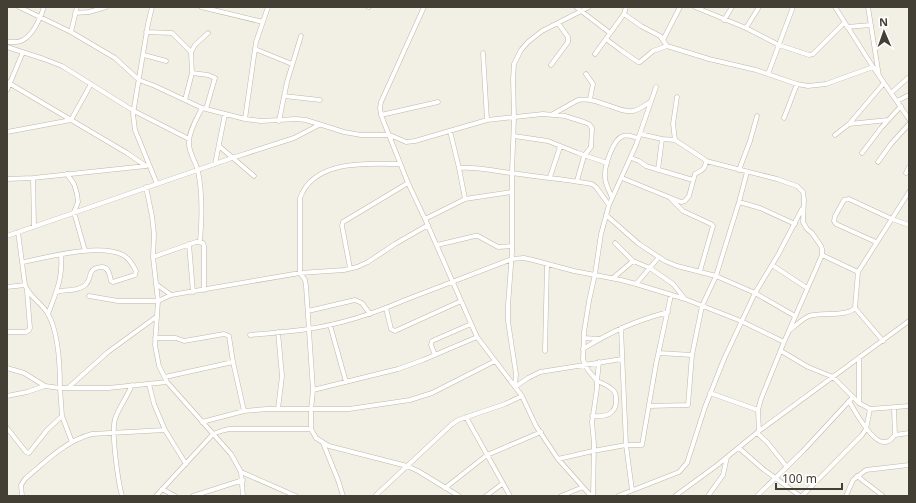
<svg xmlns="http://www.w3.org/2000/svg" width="916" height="503" font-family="'Noto Sans',sans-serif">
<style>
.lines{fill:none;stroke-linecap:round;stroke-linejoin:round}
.minor-casing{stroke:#beb8a6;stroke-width:5}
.minor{stroke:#fff;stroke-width:4}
</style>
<rect width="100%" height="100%" fill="#f2efe4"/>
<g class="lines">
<g class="minor-casing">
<path id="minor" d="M 19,7 L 71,32 L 115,58 L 139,80 L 155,86 L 202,108 L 245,119 L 261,121 L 296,119 L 306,120 L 344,132 L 361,135 L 390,135 L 406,142 L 415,141 L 487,120 L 543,114 L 565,116 L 584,122 L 589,124 L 592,128 L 591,147 L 584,156 L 577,181
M 152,7 L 148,24 L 133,114 L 135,130 L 157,184
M 201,7 L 263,22
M 368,7 L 369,7
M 424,7 L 381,102 L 380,108 L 381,115 L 408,183 L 425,219 L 477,337 L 522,396 L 536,426 L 558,459 L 591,496
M 576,7 L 610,33
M 695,7 L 746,28 L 779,45 L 809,55 L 813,54 L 844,23
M 835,7 L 873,67 L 909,119
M 868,7 L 879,76
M 75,13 L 89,12 L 106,7
M 624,14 L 641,26 L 660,36 L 667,46
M 724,20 L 732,7
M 847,27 L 871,25
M 746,28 L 759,7
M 71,32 L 77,7
M 146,32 L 172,33 L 191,52
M 606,39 L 622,51 L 638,62 L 640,62 L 653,51 L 667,46 L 709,59 L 756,70 L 797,84 L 808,86 L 826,84 L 873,67
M 663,40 L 680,7
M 7,42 C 12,42 18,43 23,40 C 33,35 41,17 44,7
M 7,47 L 44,59 L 62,66 L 134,111 L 189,139
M 255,49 L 292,64
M 483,53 L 487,120
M 595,54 L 624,14 L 626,7
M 144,55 L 166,61
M 551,65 L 568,42 L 568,37 L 558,23
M 192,73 L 208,75 L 215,78 L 206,109
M 586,74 L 593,84 L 590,99
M 768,74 L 793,7
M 7,82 L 127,153 L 146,166
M 7,90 L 23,52
M 891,93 L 909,77
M 284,96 L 320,100
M 185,100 L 192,73 L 191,52 L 195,45 L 208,33
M 897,101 L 909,95
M 553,114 L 578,100 C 596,96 620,114 633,111 C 639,110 645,105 650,102
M 381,115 L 438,102
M 784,118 L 797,84
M 245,119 L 256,42 L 268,7
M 279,121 L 287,82 L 301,36
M 849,124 L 888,120
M 450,131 L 459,168 C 476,166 494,171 511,173 C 538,177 565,179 592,184 L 596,187 L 609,205
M 7,132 L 71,120 L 91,84
M 835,135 L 849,124 L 884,83
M 514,136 L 548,141 L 578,153 L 607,163
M 675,140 L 673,124 L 677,97
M 219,146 L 254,176
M 862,153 L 881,128 L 901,106
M 631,158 L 639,161 L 646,166 L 693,180
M 706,161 L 777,179 L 797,186 L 803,192 L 804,200 L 803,222 L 807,229 L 812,233 L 821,246 L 822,249 L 822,255 L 784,342 L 761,399 L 758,410 L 759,431
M 878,162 L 891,144 L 909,124
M 215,164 L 225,114
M 400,164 C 367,164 314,159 300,198 L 300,273 L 305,280 L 306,286 L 313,390 L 311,410 L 311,429 L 316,438 L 329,446 L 407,466 L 418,471 L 459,496
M 658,170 L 662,139
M 739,170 L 750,141 L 757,116
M 906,173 L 909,167
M 67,174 L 74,184 L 77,194 L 78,202 L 74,212 L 85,251
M 550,177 L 560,147
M 33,178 L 34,226
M 622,178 L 681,202 L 685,201 L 689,196 L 695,174 C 702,170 705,170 706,161 L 704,159 L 675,140 L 662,139 L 640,134
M 7,179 L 33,178 L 146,166
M 146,187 L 152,216 L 154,234 L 153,257 L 158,301 L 155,345 L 159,366 L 167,382 L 231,454 L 241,472 L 243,496
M 612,198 C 610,192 605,184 605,177 C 604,167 613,139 623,136 C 628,134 633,137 638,138
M 465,199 L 512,192
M 671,199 L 683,211 L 711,224 L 713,226 L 700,271
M 739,202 L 760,208 L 795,224
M 606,215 L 639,244 L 665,261 L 677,266 L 716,276 L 755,293 L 795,316
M 425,219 L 465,199 L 459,168
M 18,232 L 25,285 C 30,298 42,303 48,314 C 59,333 60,366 60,388 L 108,388 L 167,382
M 7,236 L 232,158 L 294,138 L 319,125
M 200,242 C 202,218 203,195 198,171 C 196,162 188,152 189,142 C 189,131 197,118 202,108
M 876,242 L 836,224 L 834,221 L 835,216 L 844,200 L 849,199 L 892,219 L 909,225
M 615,243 L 633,261 L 650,268 L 673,284 L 685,299
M 189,244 L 193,292
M 437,245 L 475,236 L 478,236 L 498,247 L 512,246
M 153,257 L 196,242 L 203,243 L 204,246 L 204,290
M 23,262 C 49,257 99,243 123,255 C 129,258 133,265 136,271 L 135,275 L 113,282 L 111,281 C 110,276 109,267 102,267 C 85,268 94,279 84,286 C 75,292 66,289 57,292
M 772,265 L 807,288
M 350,268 L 342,226 L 343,222 L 408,183
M 858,272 L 909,192
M 613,278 L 633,261
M 156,284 L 171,295
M 636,284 L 659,257
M 7,287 L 25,285
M 89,296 L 118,301 L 158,301 L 171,295 L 300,273 L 344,270 L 357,267 L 368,262 L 395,244 L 428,225
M 386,308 L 391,329 L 395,331 L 461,301
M 855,308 L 883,341
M 308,311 L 355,300 L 362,303 L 370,314
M 48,314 C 56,292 63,279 61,255
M 330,325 L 346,382
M 621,328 L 626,445 L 632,490
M 789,331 C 795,326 802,319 809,316 C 822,312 846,317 855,308 L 858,272 L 822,255
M 7,332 L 26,332 L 29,330 L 30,328 L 27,291
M 250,335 C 269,333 289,332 308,329 C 342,324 375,313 405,300 L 512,259 L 524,258 L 533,260 L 574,271 L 621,280 L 636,284 L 685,299 L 741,321 L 784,342
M 155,338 L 176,338 L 184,341 L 224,334 L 229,336 L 233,362 L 244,411
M 584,338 L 599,339
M 583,349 C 612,331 635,321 668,312
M 545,351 L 547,264
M 781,351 L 808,367 L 833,377 L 859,403 L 870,409 L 909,406
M 659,353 L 692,355
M 435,355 L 431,345 L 432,341 L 471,324
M 7,368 L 24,373 L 45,386
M 165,377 L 233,362
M 149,384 L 154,404 L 165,430 L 186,464
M 515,386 L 516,374 L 508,321 L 508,305 L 512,252 L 512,173 L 514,117 L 513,79 L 514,64 L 521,50 L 528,42 L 542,31 L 589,7
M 69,387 L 108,352 L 156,317
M 515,387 L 528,378 L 540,372 L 622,359
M 313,390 L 398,369 L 423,360 L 477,337
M 710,393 L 758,410
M 7,396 L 27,392 L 45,386 L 60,388 L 62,416 L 72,442
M 849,401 C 854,410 873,444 885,442 C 890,442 892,438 895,435 L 894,408
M 859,403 L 859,358
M 649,406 L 688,405 L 692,355 L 702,306 L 716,276 L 739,202 L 747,172
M 278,409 L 282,376 L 278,332
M 592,416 C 605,417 617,415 616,399 C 616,396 616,393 613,390 C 609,386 602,383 597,381 L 599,362
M 466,417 L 510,496
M 202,422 L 244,411 L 267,409 L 349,409 L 410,400 L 432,393 L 495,361
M 7,428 L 26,452 L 29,453 L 47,430 L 62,416
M 757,433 L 767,442 L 787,467
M 895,435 L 909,433
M 323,443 L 338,480 L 343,496
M 739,448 L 763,469 L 800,496
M 558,459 L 593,451 L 626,445 L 642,445 L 656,364 L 671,295
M 241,472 L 296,496
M 857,476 L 883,496
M 445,488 L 487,455 L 541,432
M 162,489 L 175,496
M 22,496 L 21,485 L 25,479 C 45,462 65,441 92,434 L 165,430
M 122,496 C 118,481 111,433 115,419 C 119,407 127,397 132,385
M 156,496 L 213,434 L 221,431 L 229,429 L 311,429
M 193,496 L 243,480
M 375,496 L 451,425 L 458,420 L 505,404 L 522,396
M 486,496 L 502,484
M 561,496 L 583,487
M 593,496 L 594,444 L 592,422 L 597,388 L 597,381 L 588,370 L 583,360 L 584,332 L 589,301 L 595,274 L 601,234 L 609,205 L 636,145 L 656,87
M 618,496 L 679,472 L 687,463 L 705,407 L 724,359 L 755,293 L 778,255 L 802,209
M 675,496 L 716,466 L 759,431 L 909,321
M 708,496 L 723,475 L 727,457
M 757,496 L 803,451 L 853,397
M 802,496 L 862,435 L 866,429 L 870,409
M 846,496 L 853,480 L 866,470 L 909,465"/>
</g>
<use href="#minor" class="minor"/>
</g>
<rect width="916" height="503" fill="none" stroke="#443f34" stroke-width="16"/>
<g transform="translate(884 32) rotate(358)" stroke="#ffffff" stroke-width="3" paint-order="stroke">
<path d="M0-3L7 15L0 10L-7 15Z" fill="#443f34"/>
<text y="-6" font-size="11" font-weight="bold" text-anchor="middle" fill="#443f34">N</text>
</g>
<path d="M776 483v6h66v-6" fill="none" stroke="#443f34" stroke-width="2"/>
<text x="782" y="483" font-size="12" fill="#443f34" stroke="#ffffff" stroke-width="3" paint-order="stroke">100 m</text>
</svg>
